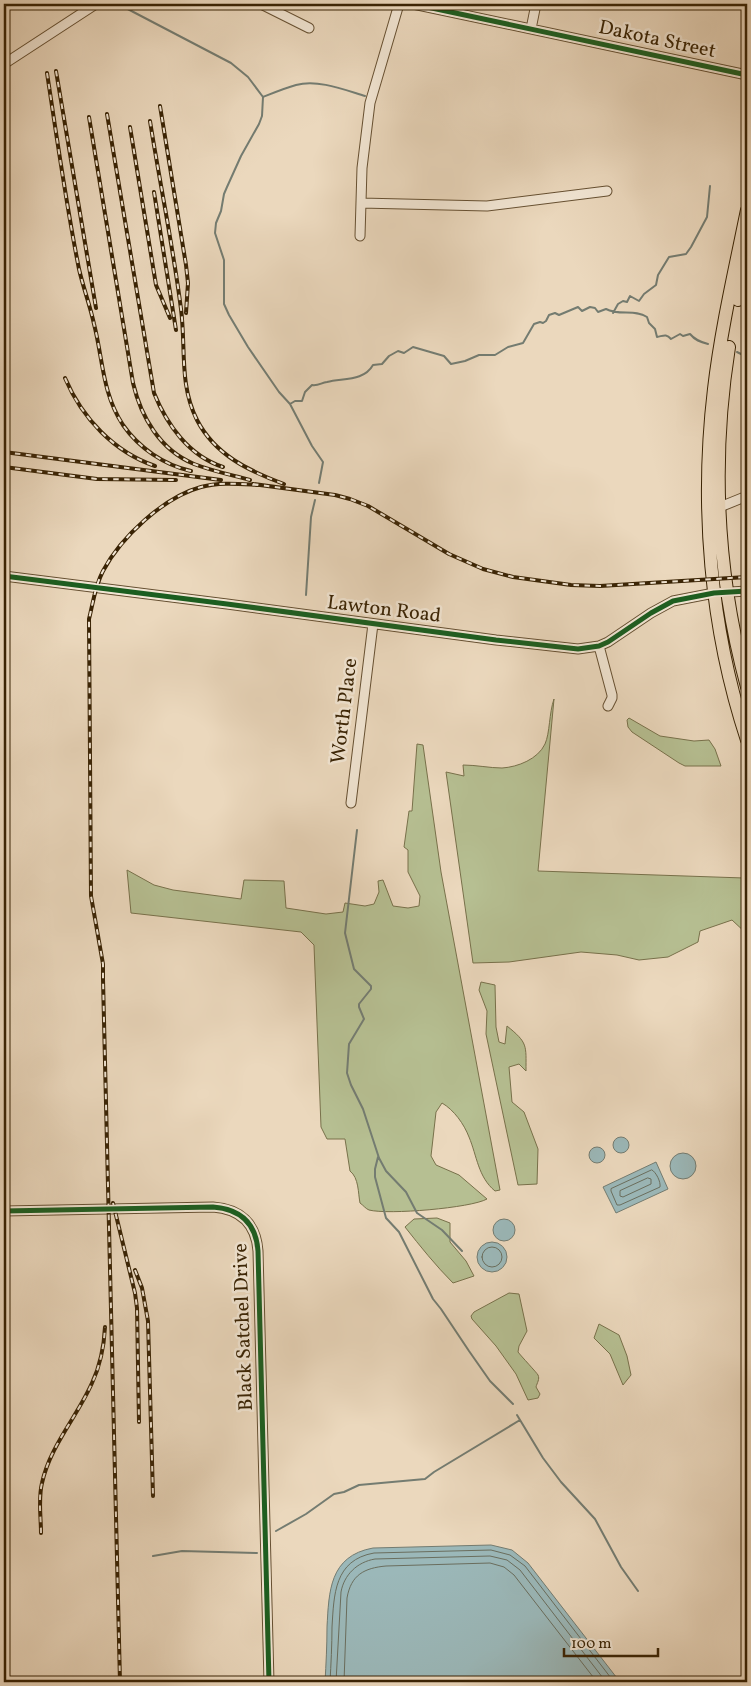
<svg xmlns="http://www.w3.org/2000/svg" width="751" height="1686" font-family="Vollkorn,serif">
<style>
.green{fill:#b6bf92;stroke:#78714b}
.water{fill:#9bb8b9;stroke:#747c71}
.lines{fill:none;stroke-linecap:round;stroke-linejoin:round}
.shore{stroke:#6a6e5e;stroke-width:1}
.stream{stroke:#747c71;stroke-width:2}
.minor-casing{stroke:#665032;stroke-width:11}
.highway-casing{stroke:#392304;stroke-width:14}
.minor{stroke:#f2e6d4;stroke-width:9}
.highway{stroke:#ebd8bd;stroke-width:12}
.rail-casing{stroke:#392304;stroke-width:4}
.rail{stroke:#f2e6d4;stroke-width:2;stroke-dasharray:5.5;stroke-linecap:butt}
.cycleway-casing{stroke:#f2e6d4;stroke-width:8}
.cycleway{stroke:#1b5e20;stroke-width:5}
.labels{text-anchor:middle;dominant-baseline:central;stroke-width:5;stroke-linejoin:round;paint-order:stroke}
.street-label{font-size:20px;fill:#392304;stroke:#f2e6d4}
</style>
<rect width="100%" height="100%" fill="#ebd8bd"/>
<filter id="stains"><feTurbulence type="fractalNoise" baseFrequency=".004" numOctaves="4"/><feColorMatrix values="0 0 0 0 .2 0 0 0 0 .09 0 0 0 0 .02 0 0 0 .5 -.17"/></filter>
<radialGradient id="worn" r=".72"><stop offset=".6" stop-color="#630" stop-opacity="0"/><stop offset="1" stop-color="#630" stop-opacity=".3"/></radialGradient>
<path class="green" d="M 554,699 L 538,871 L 744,878 L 747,884 L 747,934 L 732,920 L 700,931 L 698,942 L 668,957 L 639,960 L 617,955 L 581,952 L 509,962 L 473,963 L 446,772 L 464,776 L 463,765 C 476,765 490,768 502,768 C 518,767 538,759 545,744 C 550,733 549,713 554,699 Z
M 629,718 L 660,736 L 694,741 L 709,740 L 715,749 L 721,766 L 685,766 L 679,763 L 632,732 L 628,727 L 627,720 Z
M 417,744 L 423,745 L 441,872 L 500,1190 L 495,1191 C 478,1177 477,1156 469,1137 C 464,1124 454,1110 442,1103 L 436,1112 L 431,1156 L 436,1165 L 459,1175 L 487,1199 C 471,1208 388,1215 369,1210 C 366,1209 363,1205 360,1203 C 358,1193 359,1178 350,1171 L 345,1139 L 327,1139 L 321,1127 L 314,945 L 301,932 L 131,913 L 127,870 L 154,885 L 173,890 L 241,899 L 244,880 L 284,881 L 286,908 L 326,914 L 343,912 L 345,903 L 365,906 L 374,904 L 379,892 L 378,881 L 383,880 L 393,906 L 408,908 L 419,906 L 420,896 L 408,872 L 408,850 L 404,847 L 409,811 L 412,811 Z
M 481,982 L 495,985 L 496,1027 L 499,1042 L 505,1044 L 507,1026 C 528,1043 526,1045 526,1071 L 519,1064 L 509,1067 L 512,1102 L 524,1112 L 538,1149 L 537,1184 L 518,1185 L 486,1034 L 487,1011 L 479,990 Z
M 437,1218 L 450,1223 L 450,1242 L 466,1261 L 474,1276 L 453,1283 C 436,1266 420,1246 405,1227 L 414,1219 Z
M 509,1293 L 519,1294 L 527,1331 L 519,1346 L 518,1352 C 521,1356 537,1373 538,1375 C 540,1379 537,1383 536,1387 L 540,1394 L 538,1398 L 528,1400 L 516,1374 L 496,1346 L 472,1319 L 471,1316 L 474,1312 Z
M 599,1324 L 619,1335 L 627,1356 L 631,1375 L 623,1385 L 610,1354 L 594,1338 Z"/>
<path class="water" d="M613 1145a8 8 0 1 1 16 0a8 8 0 1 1-16 0Z
M589 1155a8 8 0 1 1 16 0a8 8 0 1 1-16 0Z
M670 1166a13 13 0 1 1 26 0a13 13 0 1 1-26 0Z
M 656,1162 L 668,1189 L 616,1213 L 603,1187 Z
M493 1230a11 11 0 1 1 22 0a11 11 0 1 1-22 0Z
M477 1257a15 15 0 1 1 30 0a15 15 0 1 1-30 0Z
M 491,1545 L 512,1550 L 528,1563 L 620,1682 L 325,1682 C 326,1664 327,1646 327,1627 C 329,1592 329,1556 373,1548 Z"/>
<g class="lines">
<path class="shore" d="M 652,1170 C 656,1172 661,1182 660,1187 L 620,1205 L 617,1205 L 611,1191 L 611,1189 Z
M 648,1178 L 651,1179 L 651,1184 L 623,1197 L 620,1196 L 620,1191 Z
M482 1257a10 10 0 1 1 20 0a10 10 0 1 1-20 0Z
M 330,1682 C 331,1664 332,1645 332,1627 C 334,1595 334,1560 374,1553 L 491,1550 L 510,1555 L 525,1566 L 614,1682
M 336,1682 L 341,1592 C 344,1575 357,1562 375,1559 L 490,1556 L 507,1560 L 520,1570 L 606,1682
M 344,1682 L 347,1598 C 351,1575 364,1568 386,1566 L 490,1563 L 504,1567 L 514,1575 L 597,1682"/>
<path class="stream" d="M 120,5 L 231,63 L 248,77 L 263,97 L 262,116 L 259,124 L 241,156 L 227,187 L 224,194 L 221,211 L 216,223 L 215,233 L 224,260 L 224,304 L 229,315 L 248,347 L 279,392 L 290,404 L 312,446 L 323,462 L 319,483
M 263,97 C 273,93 285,88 296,85 C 318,79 345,90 365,96
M 613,313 L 618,304 L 623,301 L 627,302 L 630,296 L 639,301 L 644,294 L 656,285 L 658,275 L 669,257 L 686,254 L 691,247 L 707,217 L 710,186
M 737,352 L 747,357
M 290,404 L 295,401 L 302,401 L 305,392 L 312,385 C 318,386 321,383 327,382 C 344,378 364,381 373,365 L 382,364 L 389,356 L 398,351 L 404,353 L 413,347 L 444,356 L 451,364 L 465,361 L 479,355 L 495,355 L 508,347 L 523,343 L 534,324 L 540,322 L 543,323 L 546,321 L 549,315 L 555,313 L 559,315 L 578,307 L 582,311 L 590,307 L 595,308 L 598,312 L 606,309 C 619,316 635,309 647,317 L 649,323 L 655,329 L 657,337 C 663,336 666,333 671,339 L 680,334 L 683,336 L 690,334 C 695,340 700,342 708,344
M 306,595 L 311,517 L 315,500
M 357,830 L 345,933 L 354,969 L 371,986 L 371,989 L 359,1004 L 359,1007 L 364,1019 L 349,1044 L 347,1073 L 351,1085 L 363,1109 L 379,1158 L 386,1171 L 406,1192 L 417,1213 L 442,1230 L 462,1251
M 378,1157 L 375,1169 L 375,1177 L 386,1218 L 399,1232 L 433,1299 L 441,1309 L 469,1351 L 490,1381 L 513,1404
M 517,1415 L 543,1458 L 561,1482 L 595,1519 L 621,1567 L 638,1591
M 276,1531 L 306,1514 L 334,1494 L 344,1492 L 359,1485 L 425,1479 L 434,1472 L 520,1420
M 153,1556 L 182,1551 L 257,1553"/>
<g class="minor-casing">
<path id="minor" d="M 261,4 L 309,28
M 413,4 L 747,75
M 531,29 L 536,4
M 4,64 L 96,4
M 361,203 L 487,206 L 607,191
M 360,236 L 362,168 L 370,103 L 399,4
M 715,509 L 747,496
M 4,576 L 227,604 L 496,640 L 578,649 L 599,646 L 608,642 L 651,613 L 673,601 L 714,593 L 747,591
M 599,646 L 612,695 L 612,698 L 608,706
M 351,803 L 373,624
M 4,1211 L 213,1207 C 240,1209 256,1223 258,1251 L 269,1682"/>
</g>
<g class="highway-casing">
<path id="highway" d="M 747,210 C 735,269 721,329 714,389 C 700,506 710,628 747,740
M 738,300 L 747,256
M 729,347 C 711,460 717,576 747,687"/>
</g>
<use href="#minor" class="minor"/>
<use href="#highway" class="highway"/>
<g class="rail-casing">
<path id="rail" d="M 56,71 L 96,308
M 47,73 C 57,138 66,204 79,269 C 83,287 90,305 94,324 C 103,359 102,393 123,425 C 139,448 164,465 191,471
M 160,106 L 186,265 L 188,283 L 186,313
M 107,114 L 154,393 C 167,425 189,456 223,467
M 89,117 L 133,383 C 141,417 160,450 194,464 C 212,471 232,475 250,480
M 150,121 C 160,184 173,246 181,309 C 186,347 179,385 197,420 C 215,455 249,471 284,484
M 130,127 L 156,285 L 170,318
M 154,192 L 176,330
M 65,378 C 82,418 114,452 155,466
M 4,452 L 221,480
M 4,467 L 97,479 L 176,480
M 253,484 L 335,495 L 350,499 L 368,506 L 449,554 L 483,569 L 513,577 L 571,585 L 600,586 L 747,577
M 113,1203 L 135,1293 L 137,1308 L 139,1422
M 135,1270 L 142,1288 L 148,1321 L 153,1496
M 41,1533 C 41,1517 38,1499 42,1483 C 50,1446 77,1417 92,1383 C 100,1366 104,1347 105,1327
M 120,1682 L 103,979 L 103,964 L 91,896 L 89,619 C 93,603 95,586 103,571 C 121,537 164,497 201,487 C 220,482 239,484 259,485"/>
</g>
<use href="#rail" class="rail"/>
<g class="cycleway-casing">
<path id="cycleway" d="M 413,4 L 747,75
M 4,576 L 227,604 L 496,640 L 578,649 L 599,646 L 608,642 L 651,613 L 673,601 L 714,593 L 747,591
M 4,1211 L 213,1207 C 240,1209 256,1223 258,1251 L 269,1682"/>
</g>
<use href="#cycleway" class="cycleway"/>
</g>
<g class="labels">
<g class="street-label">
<text transform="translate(657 40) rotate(12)">Dakota Street</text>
<text transform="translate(384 610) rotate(7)">Lawton Road</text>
<text transform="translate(345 711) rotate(-83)">Worth Place</text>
<text transform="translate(244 1327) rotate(-92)">Black Satchel Drive</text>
</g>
</g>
<rect width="751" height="1686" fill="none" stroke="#ebd8bd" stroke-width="20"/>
<rect x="5" y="5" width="741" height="1676" fill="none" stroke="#392304" stroke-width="2.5"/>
<rect x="10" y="10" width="731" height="1666" fill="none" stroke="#392304"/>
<path d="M564 1648v8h94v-8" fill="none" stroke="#392304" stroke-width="2.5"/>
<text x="571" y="1648" font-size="15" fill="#392304" stroke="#f2e6d4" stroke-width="4" paint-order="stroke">100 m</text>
<rect width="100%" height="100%" filter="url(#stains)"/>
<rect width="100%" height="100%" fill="url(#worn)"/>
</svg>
